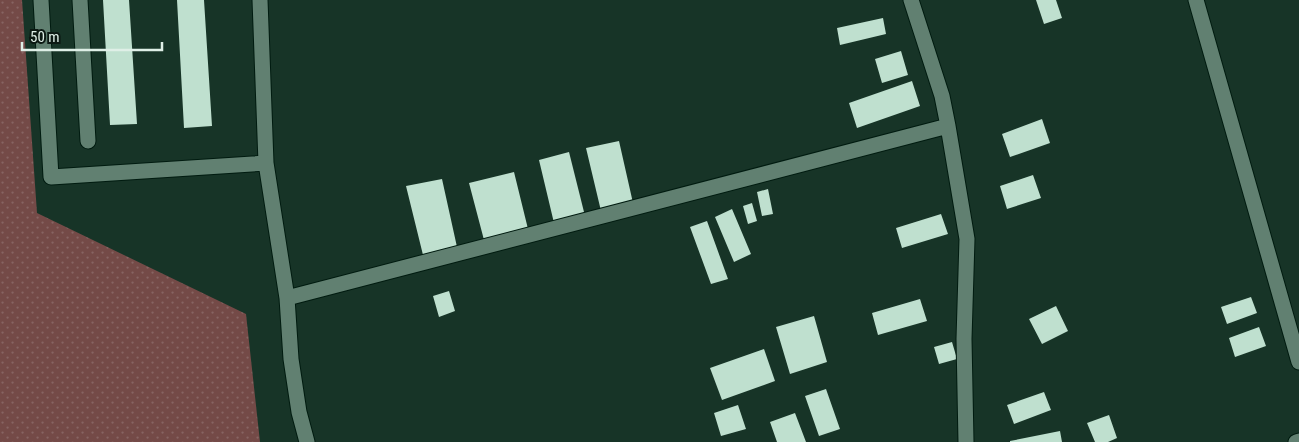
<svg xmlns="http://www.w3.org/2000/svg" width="1299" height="442" font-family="'Roboto Condensed',sans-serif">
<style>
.grass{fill:url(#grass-dots)}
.building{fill:#bfe0cf}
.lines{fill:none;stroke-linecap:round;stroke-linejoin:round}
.minor-casing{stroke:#001b10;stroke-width:17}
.minor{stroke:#618071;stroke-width:15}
</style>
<defs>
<pattern id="grass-dots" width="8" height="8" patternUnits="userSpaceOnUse" patternTransform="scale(1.25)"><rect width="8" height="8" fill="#744a47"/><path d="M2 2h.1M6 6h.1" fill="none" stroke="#876462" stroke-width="1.8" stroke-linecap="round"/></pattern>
</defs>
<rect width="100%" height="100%" fill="#173427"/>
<path class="grass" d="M 0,0 L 22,0 L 37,213 L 246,314 L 260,442 L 0,442 Z"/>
<path class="building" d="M 103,0 L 129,0 L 137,124 L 110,125 Z
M 177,0 L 204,0 L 212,126 L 184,128 Z
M 1036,0 L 1056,0 L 1062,18 L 1044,24 Z
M 883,18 L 886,34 L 840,45 L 837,28 Z
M 901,51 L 908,75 L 882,83 L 875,59 Z
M 912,81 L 920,106 L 857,128 L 849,103 Z
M 1042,119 L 1050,143 L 1010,157 L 1002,134 Z
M 619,141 L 633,203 L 601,211 L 586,148 Z
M 569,152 L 585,216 L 554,223 L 539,160 Z
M 514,172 L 528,229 L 484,240 L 469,183 Z
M 1033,175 L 1041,198 L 1007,209 L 1000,186 Z
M 442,179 L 457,247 L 423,255 L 406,186 Z
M 768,189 L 773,214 L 762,216 L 757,192 Z
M 752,203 L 757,221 L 748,224 L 743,206 Z
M 732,209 L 751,254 L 734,262 L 715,217 Z
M 941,214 L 948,234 L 902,248 L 896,228 Z
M 707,221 L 728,279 L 711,284 L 690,227 Z
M 449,291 L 455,311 L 439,317 L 433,296 Z
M 1251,297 L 1257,313 L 1227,324 L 1221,307 Z
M 920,299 L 927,321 L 878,335 L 872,313 Z
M 1056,306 L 1068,331 L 1042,344 L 1029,319 Z
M 814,316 L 827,362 L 790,374 L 776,327 Z
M 1259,327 L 1266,346 L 1235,357 L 1229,338 Z
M 952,342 L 957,359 L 939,364 L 934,347 Z
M 764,349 L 775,381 L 722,400 L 710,368 Z
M 826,389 L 840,429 L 819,436 L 805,396 Z
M 1044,392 L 1051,410 L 1014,424 L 1007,405 Z
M 738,405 L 746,429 L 721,436 L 714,413 Z
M 795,413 L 806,442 L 777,442 L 770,422 Z
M 1109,415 L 1117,438 L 1108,442 L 1095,442 L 1087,423 Z
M 1060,431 L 1062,442 L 1010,442 L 1010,441 Z"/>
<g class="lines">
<g class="minor-casing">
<path id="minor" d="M 41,0 L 51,177 L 266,163
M 80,0 L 88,141
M 260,0 L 266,163 L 287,298 L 291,359 L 299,412 L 307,442
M 911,0 L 942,96 L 948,126 L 967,239 L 964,339 L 966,442
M 1196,0 L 1299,362
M 287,298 L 948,126
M 1296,442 L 1299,441"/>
</g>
<use href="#minor" class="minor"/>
</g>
<path d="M22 42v8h140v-8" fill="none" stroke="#dfefe7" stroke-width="2.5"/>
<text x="30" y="42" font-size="15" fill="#dfefe7" stroke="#0c1913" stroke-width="4" paint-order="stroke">50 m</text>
</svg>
